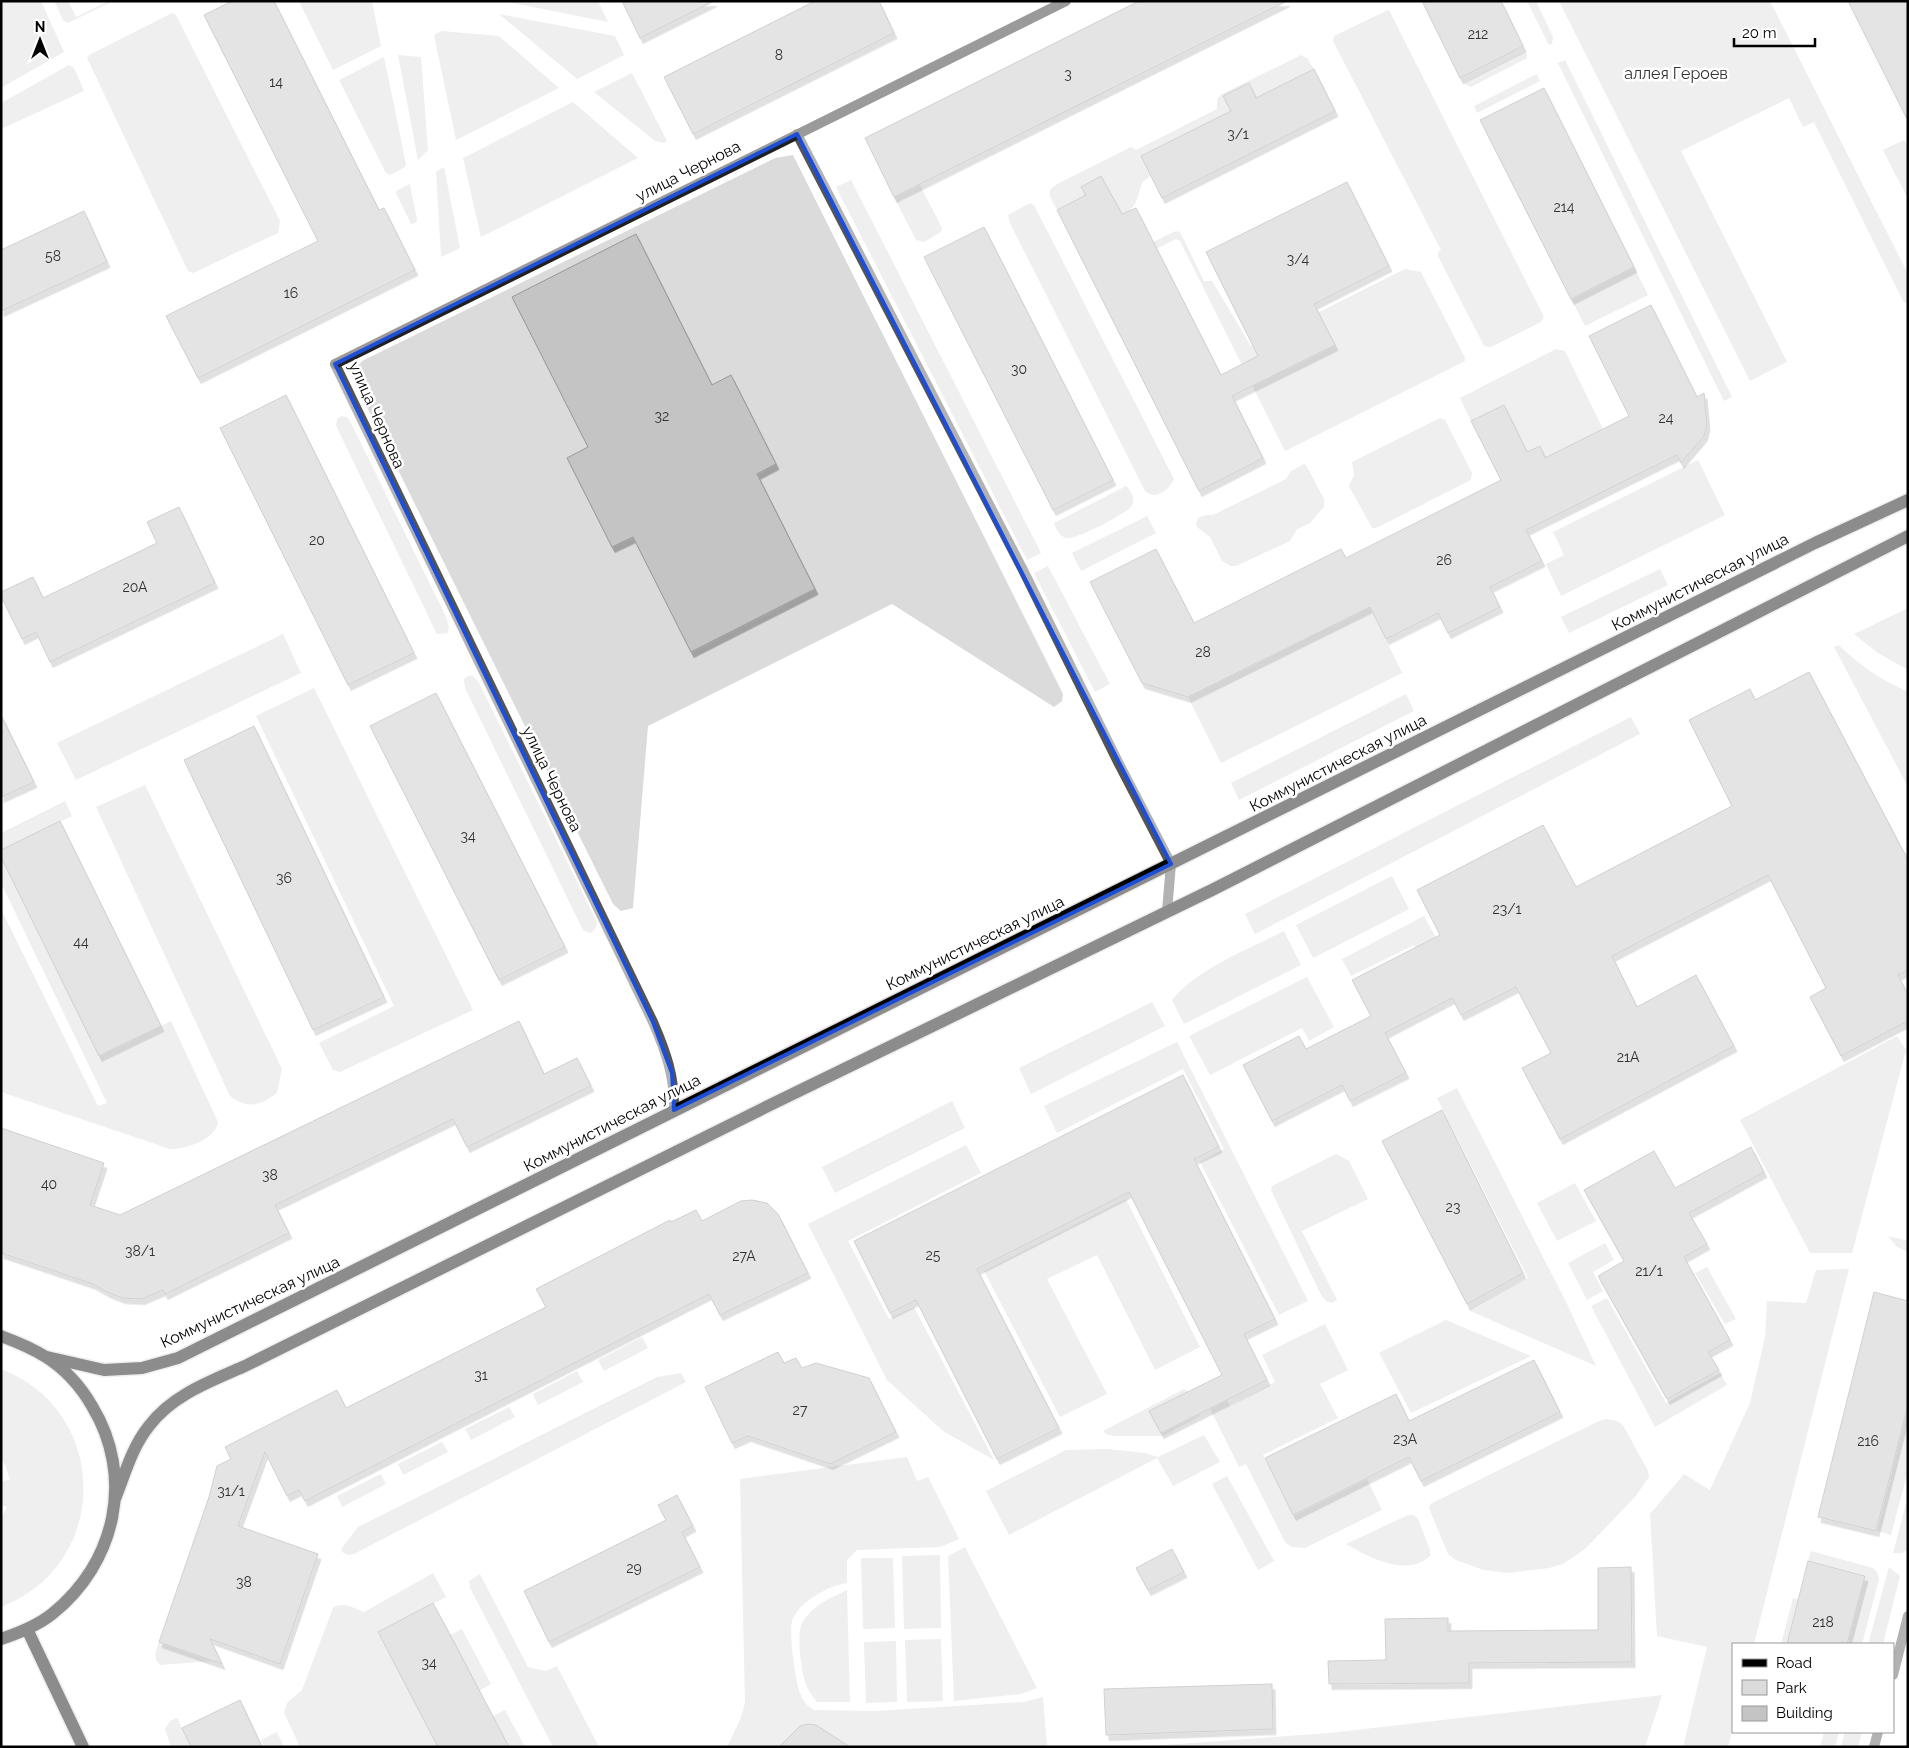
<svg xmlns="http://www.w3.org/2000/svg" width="1909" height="1748" font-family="Raleway,sans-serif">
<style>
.green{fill:#dbdbdb}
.building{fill:#c4c4c4;stroke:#989898;filter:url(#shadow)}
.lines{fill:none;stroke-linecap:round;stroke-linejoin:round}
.primary-casing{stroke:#dbdbdb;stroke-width:15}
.street{stroke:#545454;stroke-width:10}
.secondary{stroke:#212121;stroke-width:10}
.primary{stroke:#000;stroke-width:12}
.marked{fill:none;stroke:#1d4ed8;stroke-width:4;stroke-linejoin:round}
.labels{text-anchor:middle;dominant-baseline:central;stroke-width:5;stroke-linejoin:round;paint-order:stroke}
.number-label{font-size:14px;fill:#313131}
.park-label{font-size:16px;fill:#323232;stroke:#fff}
.street-label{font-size:16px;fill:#000;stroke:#fff}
</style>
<defs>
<filter id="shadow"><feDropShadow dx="3" dy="5.5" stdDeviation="0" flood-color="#0004"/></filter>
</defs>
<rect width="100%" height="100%" fill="#fff"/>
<path class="green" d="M 1,1 L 41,1 L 64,52 L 1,88 Z
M 54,1 L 68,1 L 76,17 L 109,1 L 113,1 L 68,23 L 63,20 Z
M 299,1 L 372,1 L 381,46 L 333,70 Z
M 503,1 L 598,1 L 608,22 Z
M 1527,1 L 1536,1 L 1553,37 L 1552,44 L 1549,45 Z
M 1559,1 L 1770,1 L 1908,274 L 1908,302 L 1904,303 L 1814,122 L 1803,127 L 1789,98 L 1681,151 L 1787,362 L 1750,381 Z
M 1388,10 L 1390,12 L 1544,317 L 1541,322 L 1491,347 L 1484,346 L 1438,256 L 1438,252 L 1441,250 L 1333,41 L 1334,36 Z
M 172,13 L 176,15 L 280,221 L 278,233 L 193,273 L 188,271 L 87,58 L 89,55 Z
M 499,14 L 615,36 L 624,55 L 577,79 Z
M 442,31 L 499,36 L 559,88 L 456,140 L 434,35 Z
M 1526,51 L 1527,58 L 1471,87 L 1463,83 Z
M 398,55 L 421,57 L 428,150 L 418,160 Z
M 1301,55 L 1307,58 L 1314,69 L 1141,156 L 1150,176 L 1142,183 L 1136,202 L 1131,210 L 1101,226 L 1085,196 L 1057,210 L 1050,197 L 1050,190 L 1057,184 L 1131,147 L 1136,150 L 1217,109 L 1217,100 L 1220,95 Z
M 384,57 L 406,164 L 405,167 L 390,175 L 386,173 L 339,80 Z
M 1565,60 L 1732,397 L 1724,401 L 1558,63 Z
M 69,65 L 74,68 L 84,91 L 1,129 L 1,103 Z
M 632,73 L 666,139 L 667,141 L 664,143 L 655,141 L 594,92 Z
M 1537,74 L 1540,81 L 1477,113 L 1474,106 Z
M 573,102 L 638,158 L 481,237 L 463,158 Z
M 1904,140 L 1908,147 L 1908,199 L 1883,150 Z
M 793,155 L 1063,694 L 1062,701 L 1054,707 L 892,604 L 648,726 L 633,908 L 621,911 L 613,904 L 351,375 L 362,361 L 775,158 Z
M 444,167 L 460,248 L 441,257 L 436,172 Z
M 851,180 L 1041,553 L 1027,560 L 836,187 Z
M 410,184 L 417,220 L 415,223 L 411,224 L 396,193 L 396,191 Z
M 920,185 L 942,228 L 941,232 L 924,242 L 916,240 L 894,197 Z
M 1030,203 L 1034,205 L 1174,479 C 1169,490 1156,501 1145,491 L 1010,223 L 1008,215 Z
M 1176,231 L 1180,232 L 1204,281 L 1212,281 L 1251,346 L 1405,269 L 1421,272 L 1465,358 L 1465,361 L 1285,451 L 1180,241 L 1176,239 L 1156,249 L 1153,242 Z
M 1634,267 L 1648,295 L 1585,326 L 1571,299 Z
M 1556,349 L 1565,351 L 1603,429 L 1545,458 L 1540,446 L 1527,452 L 1471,421 L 1460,398 Z
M 341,416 L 347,417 L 350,421 L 447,619 L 449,628 L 448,633 L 437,634 L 339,432 L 336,425 L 337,419 Z
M 1440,418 L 1445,420 L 1472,473 L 1471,480 L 1376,528 L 1372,528 L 1349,486 L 1354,475 L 1352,462 Z
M 1698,460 L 1725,515 L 1561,596 L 1546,564 L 1564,555 L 1553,532 Z
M 1304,464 L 1306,465 L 1324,499 L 1324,507 L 1310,523 L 1297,529 L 1290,541 L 1236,566 L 1231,566 L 1222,561 L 1210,537 L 1197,527 L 1196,523 L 1198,518 L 1206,515 L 1213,515 L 1286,479 L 1291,471 Z
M 1126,486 C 1133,492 1136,501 1130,508 C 1120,516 1077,540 1066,538 C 1059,536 1056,529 1054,523 Z
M 1147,516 L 1156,533 L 1081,571 L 1072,553 Z
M 1048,566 L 1110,684 L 1095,692 L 1034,573 Z
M 1660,569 L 1668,585 L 1569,633 L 1561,617 Z
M 1370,607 L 1402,673 L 1221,763 L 1188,697 Z
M 1908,608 L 1908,670 L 1878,653 L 1854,634 Z
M 283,634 L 301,673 L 76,780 L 57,743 Z
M 1839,645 C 1858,665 1882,680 1908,692 L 1908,787 L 1834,647 Z
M 472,675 L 478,681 L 597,922 C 597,928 595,930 590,933 L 583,930 L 465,688 L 464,679 L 468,676 Z
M 314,688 L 473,1010 L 340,1072 L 333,1070 L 319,1043 L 394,1006 L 256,716 Z
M 1406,694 L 1414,711 L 1239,800 L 1231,783 Z
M 1631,717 L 1640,734 L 1255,934 L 1245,914 Z
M 145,785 L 282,1069 L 277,1093 C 260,1106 247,1109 230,1096 L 96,807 Z
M 65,801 L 72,816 L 1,850 L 1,833 Z
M 1,857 L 99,1056 L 171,1021 L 218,1122 C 216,1139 185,1150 170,1149 L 1,1092 L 1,909 L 98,1106 L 107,1103 L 1,883 Z
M 1392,876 L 1409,909 L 1313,958 L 1296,925 Z
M 1424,916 L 1440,945 L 1420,955 L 1414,945 L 1351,976 L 1342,959 Z
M 1284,931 L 1301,965 L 1184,1024 L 1172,1000 C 1198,968 1247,950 1284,931 Z
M 1307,977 L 1334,1027 L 1309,1041 L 1302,1028 L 1210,1075 L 1189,1036 Z
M 1152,1002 L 1165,1026 L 1031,1094 L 1019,1068 Z
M 1897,1036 L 1906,1050 L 1852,1253 L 1810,1253 L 1740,1120 Z
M 1177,1042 L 1308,1301 L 1279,1315 L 1200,1162 L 1224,1149 L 1183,1069 L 1057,1133 L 1044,1106 Z
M 1457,1088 L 1567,1304 L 1596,1366 L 1468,1310 L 1528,1278 L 1437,1098 Z
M 952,1101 L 965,1128 L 835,1193 L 822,1167 Z
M 966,1145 L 981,1173 L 848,1241 L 889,1319 L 914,1307 L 994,1460 L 943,1431 L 887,1380 L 808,1224 Z
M 1336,1154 L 1349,1161 L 1368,1199 L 1302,1231 L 1337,1300 L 1332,1303 L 1326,1301 L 1321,1295 L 1271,1190 L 1272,1186 Z
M 1575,1183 L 1596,1221 L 1557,1241 L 1537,1203 Z
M 1126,1199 L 1200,1347 L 1155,1370 L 1097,1255 L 1047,1279 L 1107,1394 L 1060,1417 L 984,1271 Z
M 1888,1236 L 1908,1241 L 1908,1252 L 1897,1247 Z
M 1605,1243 L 1614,1260 L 1593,1272 L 1603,1291 L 1587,1300 L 1568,1263 Z
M 1707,1267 L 1736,1319 L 1725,1324 L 1695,1273 Z
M 1849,1269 L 1754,1644 L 1733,1644 L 1733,1727 L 1728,1747 L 1683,1747 L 1707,1647 L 1657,1636 L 1650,1514 L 1684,1474 L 1710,1490 L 1750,1403 L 1765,1337 L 1767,1301 L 1806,1303 L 1816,1270 Z
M 1607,1298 L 1666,1403 L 1720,1373 L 1727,1385 L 1655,1427 L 1591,1306 Z
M 1446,1320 L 1531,1356 L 1411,1413 L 1379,1353 Z
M 1325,1324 L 1348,1370 L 1320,1384 L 1338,1418 L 1263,1455 L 1293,1516 L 1367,1479 L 1382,1510 L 1305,1548 L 1291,1547 L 1285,1542 L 1246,1464 L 1239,1467 L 1199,1387 L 1216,1379 L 1230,1406 L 1275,1382 L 1262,1355 Z
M 642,1337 L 648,1348 L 604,1371 L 598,1360 Z
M 1,1369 C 111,1411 111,1565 1,1607 L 1,1517 L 7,1507 L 1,1505 L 1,1481 L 10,1480 L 6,1467 L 1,1459 Z
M 577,1371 L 583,1382 L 538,1405 L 533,1394 Z
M 681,1373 L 686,1382 L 354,1554 L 348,1555 L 342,1552 L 341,1549 L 358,1527 L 657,1377 Z
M 1184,1389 L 1189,1392 L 1200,1416 L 1163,1436 L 1114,1436 L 1106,1434 L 1103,1431 Z
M 509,1407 L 515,1417 L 471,1440 L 465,1429 Z
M 1908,1407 L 1908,1471 L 1891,1535 L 1877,1531 Z
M 1606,1419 L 1617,1421 L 1623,1425 L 1648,1471 L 1649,1477 L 1635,1497 L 1585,1549 L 1563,1564 L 1549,1568 L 1508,1573 L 1484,1570 L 1456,1560 L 1448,1554 L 1429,1508 L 1430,1504 L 1599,1421 Z
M 1204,1435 L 1220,1462 L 1173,1486 L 1157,1458 L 1009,1535 L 986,1491 L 1066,1450 L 1107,1449 L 1145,1453 L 1158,1457 Z
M 442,1442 L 448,1452 L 403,1475 L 398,1464 Z
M 907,1457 L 917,1481 L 928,1477 L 959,1539 L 940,1547 L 857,1550 L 847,1560 L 847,1583 C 830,1585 798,1602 792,1621 C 789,1633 795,1681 800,1693 C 803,1701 807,1706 814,1710 L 875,1711 L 1024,1702 L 1043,1697 L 1047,1747 L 727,1747 L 740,1720 L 745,1703 L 740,1479 Z
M 381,1474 L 386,1484 L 342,1507 L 337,1496 Z
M 1227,1476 L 1274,1561 L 1258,1570 L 1212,1484 Z
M 1908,1496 L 1908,1549 L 1902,1553 L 1893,1553 Z
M 1408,1515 L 1414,1515 L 1418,1519 L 1430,1550 L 1430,1556 C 1406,1578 1369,1557 1346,1544 Z
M 965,1547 L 1037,1688 L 1021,1694 L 954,1701 L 948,1556 Z
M 1811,1551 L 1873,1568 L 1877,1572 L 1879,1579 L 1862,1644 L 1847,1644 L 1865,1575 L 1808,1561 Z
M 940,1555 L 941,1628 L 904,1629 L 902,1556 Z
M 861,1558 L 893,1558 L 895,1628 L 863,1629 Z
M 1889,1567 L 1900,1576 L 1883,1644 L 1868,1644 Z
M 433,1573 L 446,1597 L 378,1633 L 438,1747 L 300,1747 L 284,1713 L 287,1703 L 302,1690 L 333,1608 C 342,1601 354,1608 364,1612 Z
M 480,1574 L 528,1667 L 546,1671 L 557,1666 L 599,1747 L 553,1747 L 470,1588 L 469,1581 Z
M 847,1590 L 850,1702 L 817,1702 C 811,1695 806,1687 804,1678 C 801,1667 796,1630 803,1621 C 814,1605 830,1598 847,1590 Z
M 1793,1598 L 1798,1599 L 1787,1644 L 1781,1644 Z
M 462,1629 L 491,1684 L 479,1691 L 450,1635 Z
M 941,1639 L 943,1701 L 907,1702 L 905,1640 Z
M 896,1641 L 897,1702 L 866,1703 L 864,1642 Z
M 159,1642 L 213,1661 L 160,1665 C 152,1657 156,1651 159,1642 Z
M 1662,1695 L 1645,1747 L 1136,1747 L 1329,1733 Z
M 505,1710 L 525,1747 L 509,1747 L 493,1716 Z
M 177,1718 L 191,1747 L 171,1747 L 165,1729 L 170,1721 Z
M 277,1732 L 284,1747 L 264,1747 L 261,1740 Z
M 1824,1732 L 1839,1732 L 1835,1747 L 1820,1747 Z
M 1845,1732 L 1862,1732 L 1858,1747 L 1841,1747 Z"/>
<path class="building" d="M 232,1 L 274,1 L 379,210 L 384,208 L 415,270 L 198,378 L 166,316 L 318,241 L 204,15 Z
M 622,1 L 714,1 L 640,38 Z
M 815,1 L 879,1 L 894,33 L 693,134 L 664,77 Z
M 1139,1 L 1287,1 L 894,197 L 865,138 Z
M 1422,1 L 1501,1 L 1523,46 L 1460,78 Z
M 1848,1 L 1908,1 L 1908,121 Z
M 1314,69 L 1335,111 L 1162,198 L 1141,156 L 1231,111 L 1223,96 L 1249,83 L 1256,98 Z
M 1544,88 L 1634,267 L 1571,299 L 1480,120 Z
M 1101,176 L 1122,214 L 1136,208 L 1221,375 L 1258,356 L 1206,252 L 1347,182 L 1389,266 L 1314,304 L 1335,345 L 1232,396 L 1263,458 L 1199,491 L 1057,210 L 1086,195 L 1081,187 Z
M 84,211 L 107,262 L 1,311 L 1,250 Z
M 984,227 L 1113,480 L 1053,510 L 924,257 Z
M 636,234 L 712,385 L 731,375 L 776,464 L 757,474 L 815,589 L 691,652 L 633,537 L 612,547 L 567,458 L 588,447 L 512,297 Z
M 1651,305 L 1697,397 L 1704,393 L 1707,425 L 1704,436 L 1681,463 L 1677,455 L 1526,530 L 1542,561 L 1490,587 L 1500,607 L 1448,633 L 1438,613 L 1386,639 L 1370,607 L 1188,697 L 1142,683 L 1090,582 L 1156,549 L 1194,623 L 1341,549 L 1346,558 L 1501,480 L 1471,421 L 1504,405 L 1527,452 L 1540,446 L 1545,458 L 1629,416 L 1589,336 Z
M 286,395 L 414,653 L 348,685 L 220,428 Z
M 179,507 L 215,583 L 50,662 L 36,632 L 22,639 L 1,596 L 1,592 L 33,577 L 43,598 L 157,543 L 147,522 Z
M 1809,672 L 1908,860 L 1908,970 L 1898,975 L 1908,995 L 1908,1021 L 1841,1056 L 1810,997 L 1826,988 L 1768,875 L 1612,956 L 1637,1007 L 1696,975 L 1734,1046 L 1560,1139 L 1522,1068 L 1551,1053 L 1516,987 L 1461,1015 L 1452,998 L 1385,1033 L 1406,1073 L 1350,1101 L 1342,1085 L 1272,1121 L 1243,1065 L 1299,1036 L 1306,1049 L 1371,1016 L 1352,980 L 1440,935 L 1417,890 L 1543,825 L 1576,887 L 1732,806 L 1689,720 L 1750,689 L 1755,700 Z
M 436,693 L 565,947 L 499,980 L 370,726 Z
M 1,715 L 34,782 L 1,797 Z
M 254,726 L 384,997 L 313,1030 L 184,760 Z
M 60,821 L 161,1026 L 99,1056 L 1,857 L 1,850 Z
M 519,1021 L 544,1074 L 577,1058 L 591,1086 L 467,1147 L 453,1119 L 275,1205 L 289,1233 L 165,1294 L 163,1290 L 142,1299 L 122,1298 L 107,1292 L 93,1284 L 1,1253 L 1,1128 L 104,1163 L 90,1205 L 120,1215 Z
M 1183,1075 L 1219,1147 L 1194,1159 L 1275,1319 L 1244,1334 L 1267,1380 L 1161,1433 L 1149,1411 L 1222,1375 L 1129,1192 L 977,1269 L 1059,1428 L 997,1459 L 916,1300 L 890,1313 L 854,1241 Z
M 1442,1110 L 1523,1273 L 1467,1304 L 1382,1141 Z
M 1751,1147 L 1764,1172 L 1689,1213 L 1707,1244 L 1684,1257 L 1730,1340 L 1708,1352 L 1719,1370 L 1667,1399 L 1598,1276 L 1624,1261 L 1584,1190 L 1654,1151 L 1675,1188 Z
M 752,1200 L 767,1203 L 778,1214 L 808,1273 L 720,1315 L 709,1294 L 305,1501 L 299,1490 L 287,1496 L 265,1452 L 238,1526 L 318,1554 L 280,1664 L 210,1639 L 222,1664 L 159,1642 L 209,1497 L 217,1466 L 231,1459 L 225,1447 L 337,1390 L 346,1408 L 546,1307 L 536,1289 L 670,1220 L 671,1222 L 696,1210 L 702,1221 L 741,1201 Z
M 1874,1292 L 1908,1301 L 1908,1405 L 1876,1531 L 1818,1517 Z
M 778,1352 L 784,1363 L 796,1358 L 802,1368 L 816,1363 L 869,1378 L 896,1432 L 830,1464 L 748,1436 L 732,1443 L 705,1387 Z
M 1534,1360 L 1560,1412 L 1421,1481 L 1409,1457 L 1293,1515 L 1265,1458 L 1396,1394 L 1409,1421 Z
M 677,1495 L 693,1526 L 682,1532 L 700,1567 L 549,1642 L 524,1591 L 666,1520 L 658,1505 Z
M 1172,1549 L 1184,1572 L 1148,1590 L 1136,1568 Z
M 1808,1561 L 1865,1576 L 1847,1644 L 1787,1644 Z
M 1631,1567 L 1632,1662 L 1469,1663 L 1469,1683 L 1329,1684 L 1328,1661 L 1386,1660 L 1385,1619 L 1448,1618 L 1448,1631 L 1598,1630 L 1598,1568 Z
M 433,1603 L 447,1629 L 509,1747 L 438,1747 L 378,1632 Z
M 1272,1684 L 1273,1729 L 1106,1735 L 1104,1689 Z
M 240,1700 L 262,1747 L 191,1747 L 182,1728 Z
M 808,1724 L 816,1725 L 850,1747 L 779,1747 L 800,1726 Z"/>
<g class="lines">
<g class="primary-casing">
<path id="primary" d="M 1,1336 C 17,1342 32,1348 46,1357 C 65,1369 81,1387 92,1406 C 135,1477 116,1563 52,1614 C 37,1626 19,1633 1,1639
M 47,1357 L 104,1370 L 142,1368 L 178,1358 L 1815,543 L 1908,500
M 115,1499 C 125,1474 132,1447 149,1426 C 172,1395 211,1381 245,1366 L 764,1108 L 1214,889 L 1908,536
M 27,1629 L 83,1747"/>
</g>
<path class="street" d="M 797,134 L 1023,570 L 1118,762 L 1171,864 L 1167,911
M 335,364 L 653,1022 C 666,1052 675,1077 674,1110
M 1893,1675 L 1908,1616
M 1874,1747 L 1878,1732"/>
<path class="secondary" d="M 335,364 L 1066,1"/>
<use href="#primary" class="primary"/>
</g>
<path d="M0 0H1909V1748H0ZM 797,134 L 1171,864 L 674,1110 L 672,1073 L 653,1022 L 335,364 Z" fill="#fff" fill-opacity=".55" fill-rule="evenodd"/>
<path class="marked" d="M 797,134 L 1171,864 L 674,1110 L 672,1073 L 653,1022 L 335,364 Z"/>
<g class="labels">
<g class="number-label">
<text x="1478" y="34">212</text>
<text x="779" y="55">8</text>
<text x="1068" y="74">3</text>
<text x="276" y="82">14</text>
<text x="1238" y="134">3/1</text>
<text x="1564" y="207">214</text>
<text x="53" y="256">58</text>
<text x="1298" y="259">3/4</text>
<text x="291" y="293">16</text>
<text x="1019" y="369">30</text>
<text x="662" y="416">32</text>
<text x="1666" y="418">24</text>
<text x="317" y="540">20</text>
<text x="1444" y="560">26</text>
<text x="135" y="587">20А</text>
<text x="1203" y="652">28</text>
<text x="468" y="836">34</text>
<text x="284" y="878">36</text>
<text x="1507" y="909">23/1</text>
<text x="81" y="942">44</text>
<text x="1628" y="1057">21А</text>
<text x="270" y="1175">38</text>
<text x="49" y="1184">40</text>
<text x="1453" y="1207">23</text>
<text x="140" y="1251">38/1</text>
<text x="933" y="1255">25</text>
<text x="744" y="1256">27А</text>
<text x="1649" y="1271">21/1</text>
<text x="481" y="1375">31</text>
<text x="800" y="1410">27</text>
<text x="1405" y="1439">23А</text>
<text x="1868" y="1441">216</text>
<text x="231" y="1491">31/1</text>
<text x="634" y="1568">29</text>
<text x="244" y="1582">38</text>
<text x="1823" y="1622">218</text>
<text x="429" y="1663">34</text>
</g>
<g class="park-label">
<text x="1676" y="73">аллея Героев</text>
</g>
<g class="street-label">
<text transform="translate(688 171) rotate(-27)">улица Чернова</text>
<text transform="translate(377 415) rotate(66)">улица Чернова</text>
<text transform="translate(1700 582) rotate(-27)">Коммунистическая улица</text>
<text transform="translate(1338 763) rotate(-27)">Коммунистическая улица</text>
<text transform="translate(552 779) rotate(64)">улица Чернова</text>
<text transform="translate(975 943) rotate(-26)">Коммунистическая улица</text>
<text transform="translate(612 1123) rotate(-27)">Коммунистическая улица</text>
<text transform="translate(250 1302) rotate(-25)">Коммунистическая улица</text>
</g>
</g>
<rect width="1909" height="1748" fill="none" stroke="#000000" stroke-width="5"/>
<rect x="1732" y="1643" width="162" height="90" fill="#ffffff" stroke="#999999"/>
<rect x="1742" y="1659" width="25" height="8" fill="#000000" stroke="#999999"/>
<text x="1776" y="1668" font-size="15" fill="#000000">Road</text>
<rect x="1742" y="1680" width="25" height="15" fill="#dbdbdb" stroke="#999999"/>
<text x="1776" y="1693" font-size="15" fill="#000000">Park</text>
<rect x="1742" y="1706" width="25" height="15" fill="#c4c4c4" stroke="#999999"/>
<text x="1776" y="1718" font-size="15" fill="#000000">Building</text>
<g transform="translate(40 40)" stroke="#ffffff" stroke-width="4" paint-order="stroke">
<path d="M0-4L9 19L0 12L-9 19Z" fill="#000000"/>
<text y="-8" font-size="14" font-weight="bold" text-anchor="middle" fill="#000000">N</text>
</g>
<path d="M1734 38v8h81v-8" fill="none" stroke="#000000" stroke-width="2.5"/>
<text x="1742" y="38" font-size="15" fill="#000000" stroke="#ffffff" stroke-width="4" paint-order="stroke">20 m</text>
</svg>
